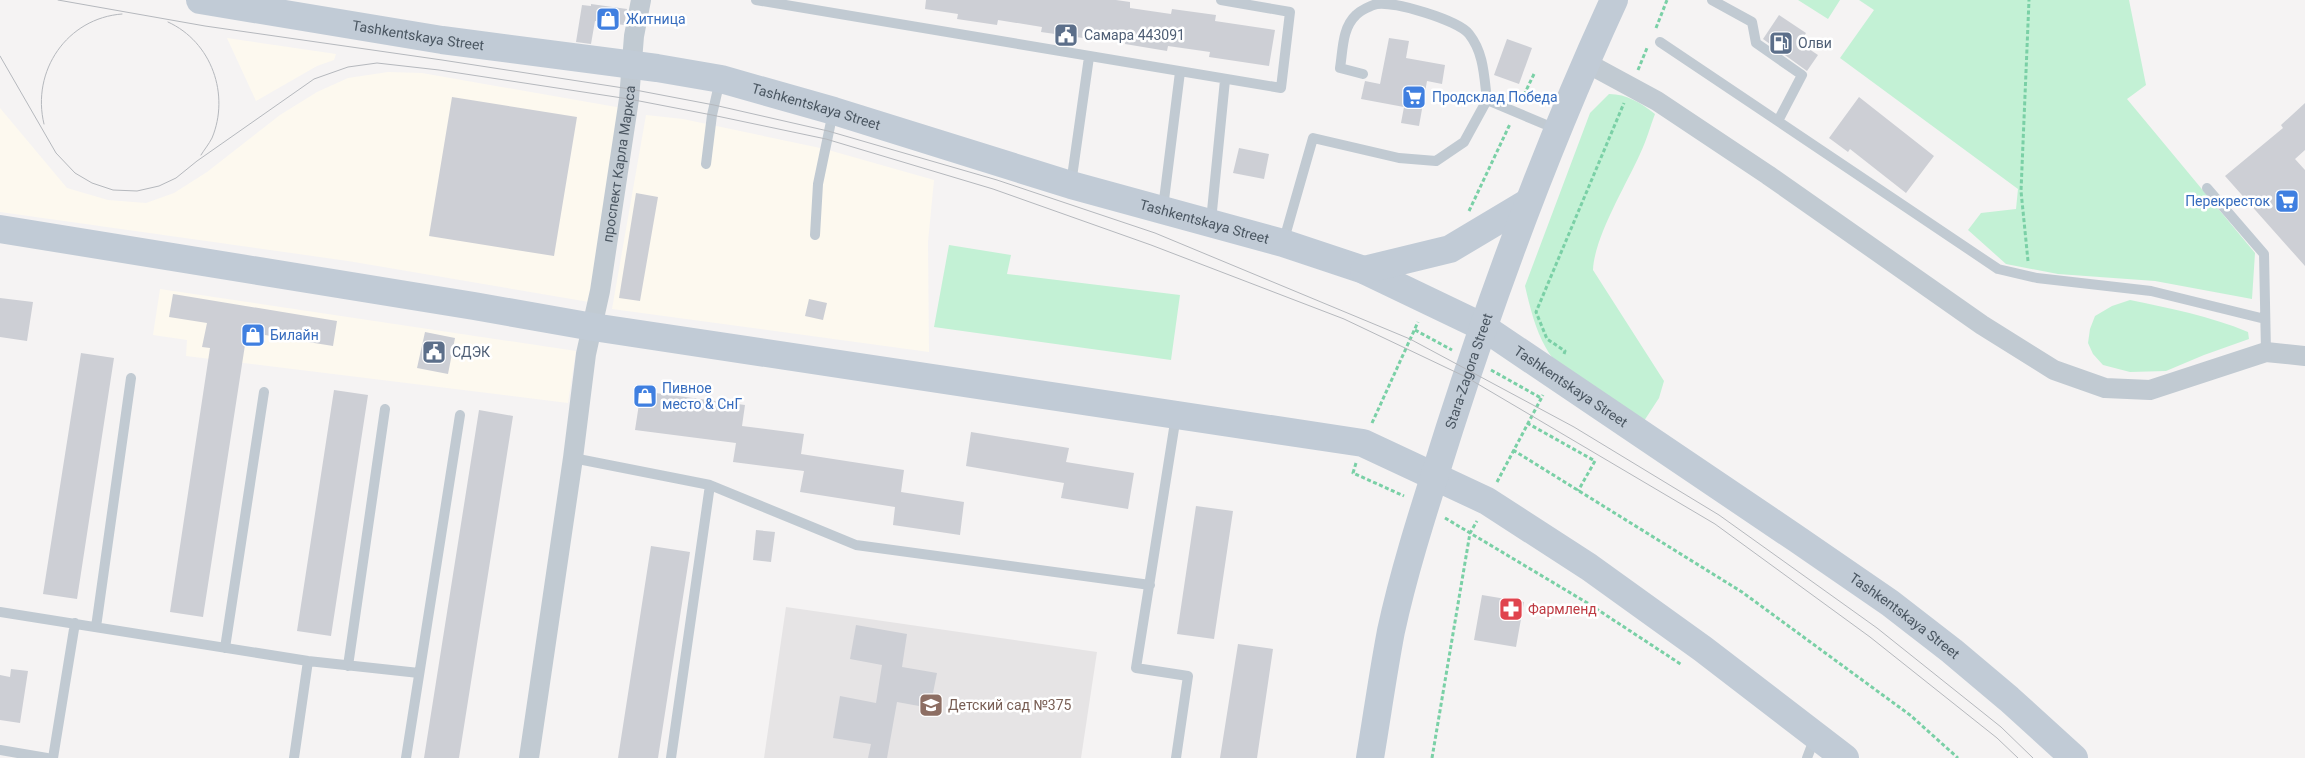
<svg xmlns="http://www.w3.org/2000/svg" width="2305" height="758" font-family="Roboto,sans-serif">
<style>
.commercial{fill:#fdf9ef}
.education{fill:#e6e4e5}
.green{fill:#c3f1d5}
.building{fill:#cdcfd5}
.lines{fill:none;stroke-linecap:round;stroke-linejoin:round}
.path{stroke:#7ad0a6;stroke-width:3;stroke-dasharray:4 2.5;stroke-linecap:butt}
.service{stroke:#c1cad2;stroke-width:10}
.minor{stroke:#c1cad2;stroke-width:20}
.secondary{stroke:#c1cbd6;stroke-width:28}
.tram{stroke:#b5b8bd;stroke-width:1}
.labels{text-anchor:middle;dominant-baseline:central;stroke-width:5;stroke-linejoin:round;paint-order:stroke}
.shop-label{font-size:14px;fill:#366cbe;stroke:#fff;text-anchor:start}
.street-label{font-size:14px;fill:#4a5661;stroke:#fff}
.service-label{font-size:14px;fill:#4e5e75;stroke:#fff;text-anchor:start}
.health-label{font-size:14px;fill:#be3a42;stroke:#fff;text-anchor:start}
.education-label{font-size:14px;fill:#785e54;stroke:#fff;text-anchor:start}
</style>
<rect width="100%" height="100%" fill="#f5f3f3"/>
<path class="commercial" d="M 227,38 L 336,54 L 334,60 L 317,66 L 256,101 Z
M 388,72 L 422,73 L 622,108 L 589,302 L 348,261 L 0,212 L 0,108 L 67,188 L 108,200 L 146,203 L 174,193 L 207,172 L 280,115 L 317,92 L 348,78 Z
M 646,115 L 683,119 L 825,149 L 934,180 L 928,242 L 929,352 L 612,309 Z
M 160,289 L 576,351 L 568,403 L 186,356 L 187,340 L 153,335 Z"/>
<path class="education" d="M 786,607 L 1097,652 L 1081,758 L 764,758 Z"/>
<path class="green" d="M 1798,0 L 1840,0 L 1828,19 Z
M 1859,0 L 2129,0 L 2146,85 L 2127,99 L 2255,253 L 2252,299 L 2155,281 L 2058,274 L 2006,264 L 1968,230 L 1981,213 L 2016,209 L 2018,189 L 1840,58 L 1874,10 Z
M 1609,94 C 1627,94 1641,103 1655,114 C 1650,127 1646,142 1640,154 C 1626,185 1594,238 1593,270 L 1664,381 L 1659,398 L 1644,421 C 1617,404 1560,376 1546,348 C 1535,329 1530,307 1525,286 L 1590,113 Z
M 949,245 L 1011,255 L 1007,274 L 1180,295 L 1171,360 L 934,327 Z
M 2130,300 C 2169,308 2210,316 2248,332 L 2249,339 L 2204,355 L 2166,371 L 2130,372 L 2103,365 L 2093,354 L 2088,343 L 2090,329 L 2095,316 L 2112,306 Z"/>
<path class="building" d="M 926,0 L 1116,0 L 1130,2 L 1130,8 L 1171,14 L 1172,9 L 1216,15 L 1215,21 L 1275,30 L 1269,66 L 1209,57 L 1210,52 L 1168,46 L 1167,51 L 1125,44 L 1126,39 L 1084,33 L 1083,38 L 1041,32 L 1042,27 L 998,20 L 997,25 L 957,19 L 958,14 L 925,9 Z
M 591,4 L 627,9 L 624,25 L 595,21 L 591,44 L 576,42 L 582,5 L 591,6 Z
M 1779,15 L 1806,33 L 1800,43 L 1818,55 L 1807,71 L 1763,39 Z
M 1389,38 L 1409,41 L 1406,58 L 1445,65 L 1442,84 L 1427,81 L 1419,126 L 1401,123 L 1404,107 L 1361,99 L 1365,81 L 1380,84 Z
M 1507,39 L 1532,48 L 1519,84 L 1494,75 Z
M 452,97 L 577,117 L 554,256 L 429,236 Z
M 1859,97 L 1934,156 L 1906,193 L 1850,149 L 1848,152 L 1829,138 Z
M 2305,103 L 2305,150 L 2295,159 L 2305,170 L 2305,266 L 2225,176 L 2283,128 L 2281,125 Z
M 1239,148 L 1269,154 L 1264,179 L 1233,173 Z
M 636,193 L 658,197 L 640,301 L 619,298 Z
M 173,294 L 337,321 L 333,346 L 247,332 L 203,617 L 170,612 L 210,348 L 202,347 L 207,323 L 169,317 Z
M 0,298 L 33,302 L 27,341 L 0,337 Z
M 809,299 L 827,303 L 823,320 L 805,316 Z
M 425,332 L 455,338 L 448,374 L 417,368 Z
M 81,353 L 114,358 L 77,599 L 43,594 Z
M 334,390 L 368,395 L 331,636 L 297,631 Z
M 641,391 L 745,405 L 742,426 L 804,434 L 801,454 L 904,470 L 901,492 L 964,502 L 960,535 L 893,525 L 895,507 L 800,492 L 804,471 L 733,462 L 736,443 L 635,430 Z
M 479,410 L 513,416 L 459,758 L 424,758 Z
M 971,432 L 1069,448 L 1066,462 L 1134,473 L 1128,509 L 1061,498 L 1064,483 L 966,466 Z
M 1196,506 L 1233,511 L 1214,639 L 1177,634 Z
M 756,530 L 775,532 L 771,562 L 753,560 Z
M 651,546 L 690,552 L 658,758 L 618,758 Z
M 1482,595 L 1524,602 L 1516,647 L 1474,640 Z
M 856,625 L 907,634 L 902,667 L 937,673 L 930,708 L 897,702 L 887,758 L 868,758 L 871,744 L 833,738 L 840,696 L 876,703 L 882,665 L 850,659 Z
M 1238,644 L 1273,649 L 1257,758 L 1220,758 Z
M 11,669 L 28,671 L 20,723 L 0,720 L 0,675 L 10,677 Z"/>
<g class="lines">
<path class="path" d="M 1656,28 L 1667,0
M 1638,70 L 1647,48
M 1521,101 L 1534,74
M 1469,211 L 1510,124
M 2028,261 L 2021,191 L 2029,0
M 1415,330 L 1452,350
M 1564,354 L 1565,351 L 1547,339 L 1536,312 L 1624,103
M 1491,370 L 1541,398
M 1372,423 L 1418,322
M 1527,423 L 1595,461 L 1578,491
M 1513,450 L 1742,592 L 1910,715 L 1958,758
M 1356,463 L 1353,473 L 1404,496
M 1497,482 L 1543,395
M 1445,518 L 1589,604 L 1682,665
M 1432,758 L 1470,533 L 1477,521"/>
<path class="service" d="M 756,0 L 1281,88 L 1290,12 L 1221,0
M 1712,0 L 1752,22 L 1756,43 L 1802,75 L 1778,121
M 1660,42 L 1998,269 L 2037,278 L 2151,291 L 2265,319
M 1363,74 L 1340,68 C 1343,50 1342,28 1356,15 C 1360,11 1371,5 1377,4 C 1394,1 1458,20 1469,34 C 1484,53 1484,76 1487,100
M 706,164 L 712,115 L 720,80
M 1071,184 L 1089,57
M 2207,188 L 2264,254 L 2266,352
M 1163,208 L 1180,72
M 1211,221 L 1225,80
M 815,235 L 818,184 L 833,112
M 1283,243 L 1313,138 L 1399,158 L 1436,161 L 1464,142 L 1487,100 L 1556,129
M 573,458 L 710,485 L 856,545 L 1150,585
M 0,612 L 308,661 L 419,673
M 96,627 L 131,378
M 225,648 L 264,392
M 348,666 L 385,409
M 0,750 L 47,758
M 53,758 L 75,623
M 294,758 L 308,661
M 406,758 L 460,415
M 671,758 L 710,485
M 1176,758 L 1188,676 L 1136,668 L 1176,416
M 1807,758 L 1815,737"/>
<g class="minor">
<path d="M 1585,62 L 1657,101 L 1768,175 L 1982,325 L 2054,370 L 2105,388 L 2150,390 L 2266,352 L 2305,356"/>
<path id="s1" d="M 529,758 L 573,458 L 586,354 L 600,291 L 629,99 L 634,36 L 641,0"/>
</g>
<g class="secondary">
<path id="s2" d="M 200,0 L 442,40 L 657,68 L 721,79 L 834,111 L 1071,185 L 1283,243 L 1364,270 L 1483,327 L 1797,539 L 1890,603 L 1952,651 L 2009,699 L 2074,758"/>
<path d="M 0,229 L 474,306 L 593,327 L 1363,443 L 1487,501 L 1589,567 L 1703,649 L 1845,758"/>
<path d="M 1364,270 L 1450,249 L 1527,203"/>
<path id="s3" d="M 1370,758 C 1377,716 1383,673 1391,631 C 1406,562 1429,494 1450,427 C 1497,281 1550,139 1614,0"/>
</g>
<path class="tram" d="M 58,0 L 205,26 L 442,60 L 630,89 L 714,105 L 828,131 L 997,180 L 1155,233 L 1410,339 L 1574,427 L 1719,515 L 1877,628 L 2001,727 L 2033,758
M 168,22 C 212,42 230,95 212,138 C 209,144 204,150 201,155
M 0,56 L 56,153 L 75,173 L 92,183 L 113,190 L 137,191 L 159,186 L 176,178 L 197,161 L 314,79 L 348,67 L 377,63 L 439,70 L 629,99 L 712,115 L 826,139 L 993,189 L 1151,245 L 1344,319 L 1466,377 L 1715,524 L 1870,637 L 1997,738 L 2018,758
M 44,124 C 31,71 67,18 122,14"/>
</g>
<defs>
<g id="shop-square" transform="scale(1.25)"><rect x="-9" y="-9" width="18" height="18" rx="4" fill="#3f7fe0" stroke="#fff"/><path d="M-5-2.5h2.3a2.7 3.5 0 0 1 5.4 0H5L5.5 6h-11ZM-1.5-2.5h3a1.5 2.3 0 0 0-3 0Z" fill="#fff"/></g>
<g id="civic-square" transform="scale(1.25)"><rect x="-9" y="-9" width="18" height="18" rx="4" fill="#5c6f8a" stroke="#fff"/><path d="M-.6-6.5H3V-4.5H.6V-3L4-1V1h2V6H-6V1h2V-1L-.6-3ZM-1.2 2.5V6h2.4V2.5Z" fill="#fff"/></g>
<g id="fuel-square" transform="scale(1.25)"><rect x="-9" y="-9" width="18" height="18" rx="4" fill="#5c6f8a" stroke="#fff"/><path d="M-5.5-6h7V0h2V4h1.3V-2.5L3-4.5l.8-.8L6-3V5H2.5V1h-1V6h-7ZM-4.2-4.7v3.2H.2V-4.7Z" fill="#fff"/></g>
<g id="supermarket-square" transform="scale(1.25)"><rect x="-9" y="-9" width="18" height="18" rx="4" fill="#3f7fe0" stroke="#fff"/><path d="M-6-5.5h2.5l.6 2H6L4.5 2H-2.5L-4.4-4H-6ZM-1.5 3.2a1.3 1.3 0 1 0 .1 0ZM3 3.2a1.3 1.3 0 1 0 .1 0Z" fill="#fff"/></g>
<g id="pharmacy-square" transform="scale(1.25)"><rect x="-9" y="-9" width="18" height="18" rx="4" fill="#e0444e" stroke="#fff"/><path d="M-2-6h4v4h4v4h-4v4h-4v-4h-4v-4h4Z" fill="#fff"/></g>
<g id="school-square" transform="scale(1.25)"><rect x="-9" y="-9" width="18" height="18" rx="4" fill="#8d6e63" stroke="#fff"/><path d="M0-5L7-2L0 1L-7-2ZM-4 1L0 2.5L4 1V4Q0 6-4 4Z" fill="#fff"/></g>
</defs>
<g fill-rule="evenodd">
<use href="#shop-square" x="608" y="19"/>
<use href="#civic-square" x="1066" y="35"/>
<use href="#fuel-square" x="1781" y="43"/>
<use href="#supermarket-square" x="1414" y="97"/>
<use href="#supermarket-square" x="2287" y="201"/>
<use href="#shop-square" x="253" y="335"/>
<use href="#civic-square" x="434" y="352"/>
<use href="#shop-square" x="645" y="396"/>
<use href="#pharmacy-square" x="1511" y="609"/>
<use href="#school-square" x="931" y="705"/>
</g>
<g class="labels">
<g class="shop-label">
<text x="626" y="19">Житница</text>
<text x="1432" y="97">Продсклад Победа</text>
<text x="2270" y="201" text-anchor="end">Перекресток</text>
<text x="270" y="335">Билайн</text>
<text x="662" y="388">Пивное<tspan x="662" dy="16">место &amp; СнГ</tspan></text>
</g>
<g class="street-label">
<text stroke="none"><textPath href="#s2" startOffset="221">Tashkentskaya Street</textPath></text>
<text stroke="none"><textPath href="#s2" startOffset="626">Tashkentskaya Street</textPath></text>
<text stroke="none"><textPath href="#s1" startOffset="601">проспект Карла Маркса</textPath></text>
<text stroke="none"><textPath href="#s2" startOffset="1031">Tashkentskaya Street</textPath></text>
<text stroke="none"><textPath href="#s3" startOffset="400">Stara-Zagora Street</textPath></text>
<text stroke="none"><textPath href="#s2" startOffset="1436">Tashkentskaya Street</textPath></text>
<text stroke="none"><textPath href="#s2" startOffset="1841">Tashkentskaya Street</textPath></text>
</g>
<g class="service-label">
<text x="1084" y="35">Самара 443091</text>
<text x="1798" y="43">Олви</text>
<text x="452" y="352">СДЭК</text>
</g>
<g class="health-label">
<text x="1528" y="609">Фармленд</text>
</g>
<g class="education-label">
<text x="948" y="705">Детский сад №375</text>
</g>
</g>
</svg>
